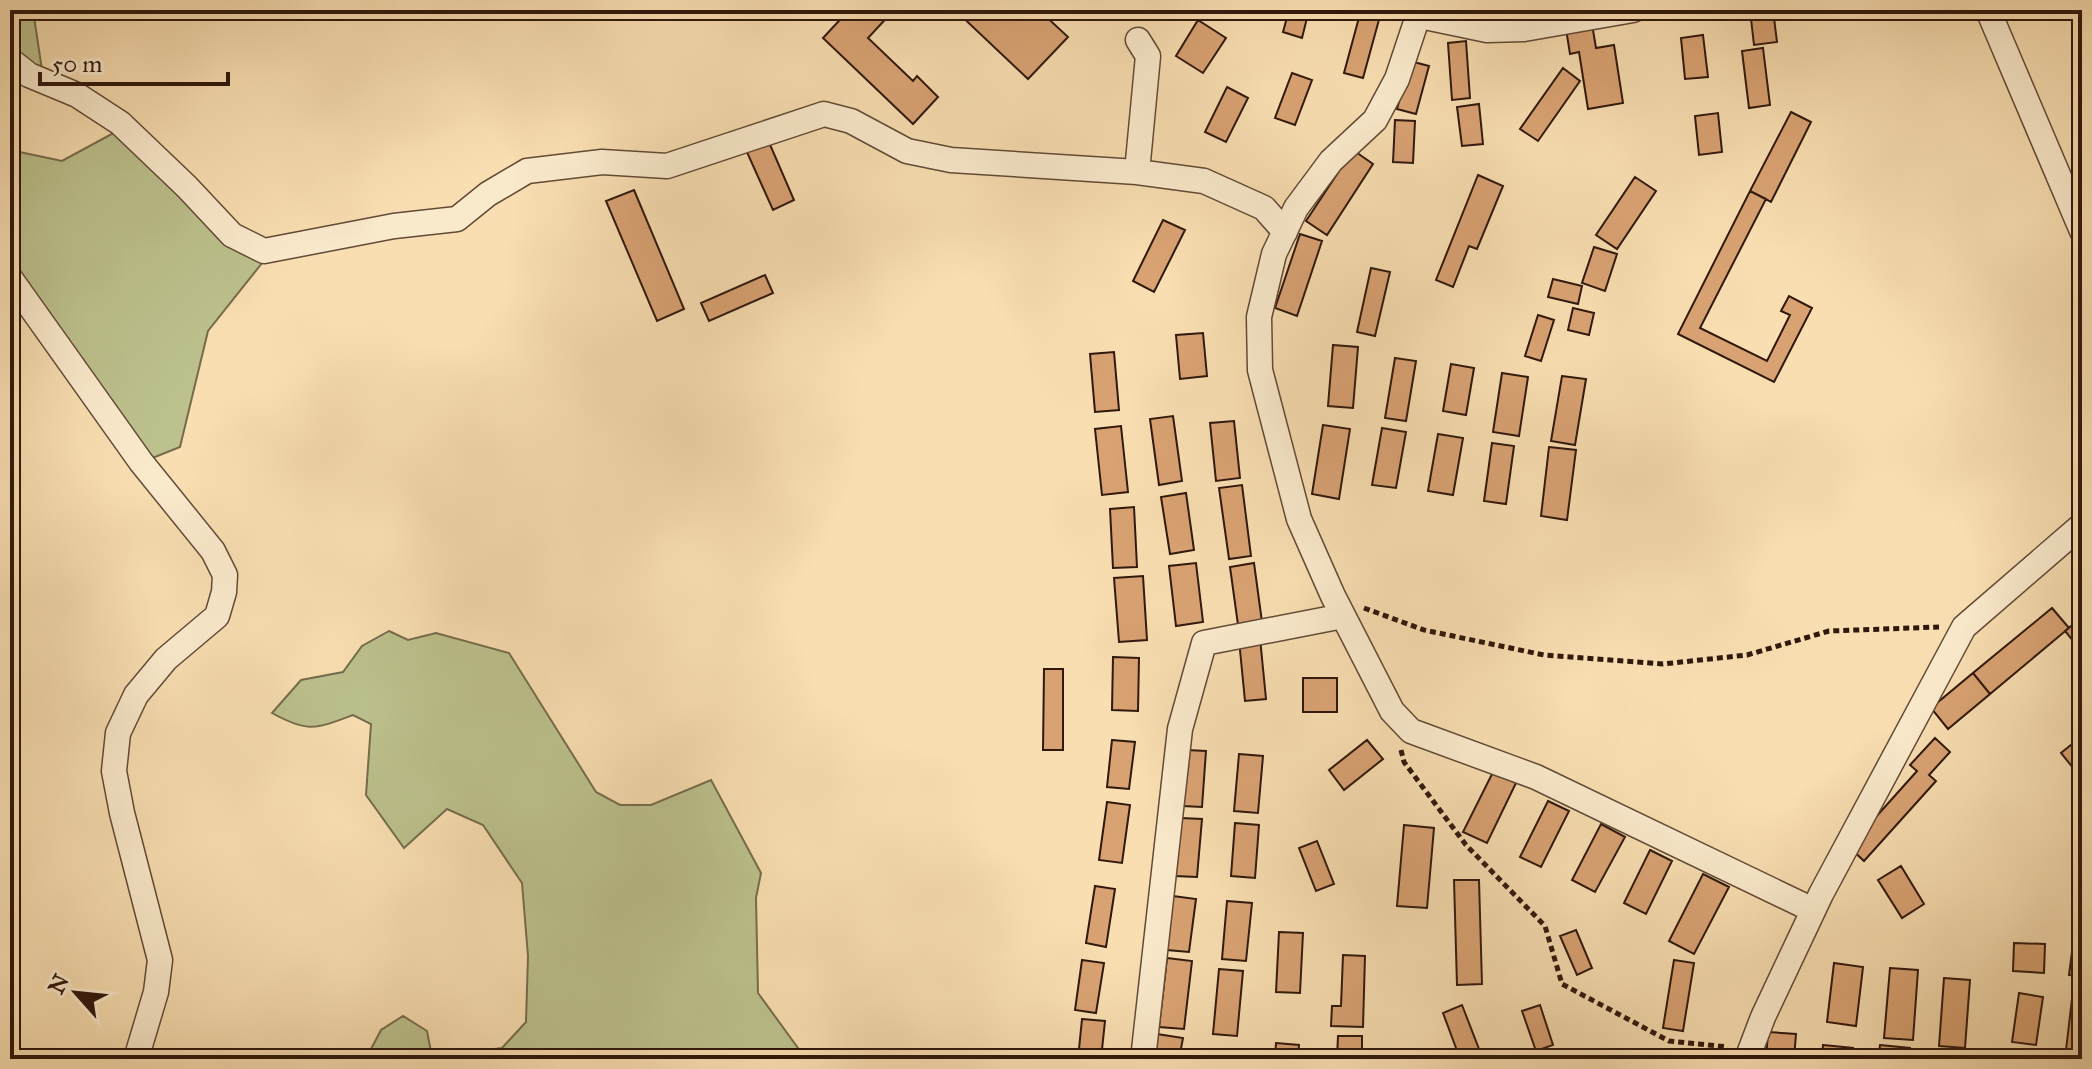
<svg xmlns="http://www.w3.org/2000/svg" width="2092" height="1069" font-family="'IM FELL Great Primer',serif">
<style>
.green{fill:#bcc18d;stroke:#766c4d;stroke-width:2}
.building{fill:#d9a273;stroke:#30180d;stroke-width:2}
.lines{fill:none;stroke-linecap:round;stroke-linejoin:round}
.street-casing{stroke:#624a36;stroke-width:27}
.path{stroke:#30180d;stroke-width:5;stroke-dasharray:6 4;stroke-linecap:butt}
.street{stroke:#faeacc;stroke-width:24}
</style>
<rect width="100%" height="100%" fill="#f8deb1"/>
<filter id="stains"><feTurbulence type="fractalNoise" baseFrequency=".0025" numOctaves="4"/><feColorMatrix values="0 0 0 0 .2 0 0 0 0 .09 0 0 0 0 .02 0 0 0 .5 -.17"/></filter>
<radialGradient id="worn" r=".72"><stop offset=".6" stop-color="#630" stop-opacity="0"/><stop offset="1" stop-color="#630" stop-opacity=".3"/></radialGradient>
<path class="green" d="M 10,10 L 33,10 L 42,70 L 10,50 Z
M 119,130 L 266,258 L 208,331 L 180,447 L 150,459 L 10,266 L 10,150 L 62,161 Z
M 389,631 L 408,640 L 436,633 L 509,653 L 596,792 L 620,805 L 651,805 L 711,780 L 761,873 L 756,898 L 758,993 L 806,1059 L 354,1059 L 369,1053 L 381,1030 L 403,1016 L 427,1031 L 432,1057 L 502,1048 L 526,1022 L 528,956 L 522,883 L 483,825 L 447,809 L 404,848 L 366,795 L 371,724 L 353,715 C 316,729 308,733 272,713 L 301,680 L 343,672 L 362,646 Z"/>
<path class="building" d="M 849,10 L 894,10 L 868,38 L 913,81 L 917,76 L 938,97 L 913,124 L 823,38 Z
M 955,10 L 1039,10 L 1068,37 L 1028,79 Z
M 1289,10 L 1309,10 L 1302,38 L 1283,32 Z
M 1361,10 L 1380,16 L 1363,78 L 1344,73 Z
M 1750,10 L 1773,10 L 1777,42 L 1754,45 Z
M 1198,20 L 1226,38 L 1203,73 L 1176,56 Z
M 1592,24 L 1596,48 L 1614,45 L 1623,103 L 1588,109 L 1579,52 L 1570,54 L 1566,29 Z
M 1703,35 L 1708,77 L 1685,79 L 1681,38 Z
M 1466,41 L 1470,98 L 1452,100 L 1448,43 Z
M 1763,48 L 1770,105 L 1749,108 L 1742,51 Z
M 1410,61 L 1429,66 L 1416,114 L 1397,109 Z
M 1563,68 L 1580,81 L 1538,141 L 1520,129 Z
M 1292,73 L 1312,80 L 1295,125 L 1275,118 Z
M 1227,87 L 1248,98 L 1226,142 L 1205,132 Z
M 1479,104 L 1483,144 L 1462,146 L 1457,107 Z
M 1791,112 L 1811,122 L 1771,202 L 1750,191 Z
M 1718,113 L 1722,152 L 1699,155 L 1695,116 Z
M 1395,120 L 1415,121 L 1413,163 L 1393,162 Z
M 768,140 L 794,200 L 773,210 L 746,150 Z
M 1353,150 L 1373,164 L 1327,235 L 1306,221 Z
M 1478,175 L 1503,186 L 1477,249 L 1469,246 L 1453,287 L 1436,280 Z
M 1635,177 L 1656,191 L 1617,249 L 1596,235 Z
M 634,190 L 684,309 L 657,321 L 606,201 Z
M 1750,191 L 1766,199 L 1700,328 L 1767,361 L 1790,315 L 1781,311 L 1789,296 L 1812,308 L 1774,382 L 1678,334 Z
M 1163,220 L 1185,230 L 1154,292 L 1133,281 Z
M 1300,234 L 1322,241 L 1297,316 L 1275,308 Z
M 1594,247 L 1617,254 L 1605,291 L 1582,283 Z
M 1371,268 L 1390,272 L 1375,336 L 1357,332 Z
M 765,275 L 773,293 L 709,321 L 701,303 Z
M 1553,279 L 1582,286 L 1578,304 L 1548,297 Z
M 1573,308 L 1594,313 L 1589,335 L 1568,330 Z
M 1538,315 L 1554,320 L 1541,361 L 1525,356 Z
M 1203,333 L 1207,376 L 1180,379 L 1176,335 Z
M 1333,345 L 1358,347 L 1353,408 L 1328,406 Z
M 1114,352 L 1119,410 L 1095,412 L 1090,354 Z
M 1395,358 L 1416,361 L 1406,421 L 1385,418 Z
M 1451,364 L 1474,368 L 1466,415 L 1443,411 Z
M 1502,373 L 1528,377 L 1519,436 L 1493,432 Z
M 1562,376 L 1586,379 L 1575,445 L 1551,441 Z
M 1173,416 L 1182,481 L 1159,485 L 1150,419 Z
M 1234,421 L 1240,478 L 1216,481 L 1210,423 Z
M 1323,425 L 1350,429 L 1339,499 L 1312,494 Z
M 1121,426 L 1128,492 L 1102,495 L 1095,429 Z
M 1382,428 L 1406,432 L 1396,488 L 1372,485 Z
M 1438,434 L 1463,438 L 1453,495 L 1428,491 Z
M 1492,443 L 1514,446 L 1506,504 L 1484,501 Z
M 1549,447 L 1576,450 L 1567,520 L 1541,516 Z
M 1242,485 L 1251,556 L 1229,559 L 1219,488 Z
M 1186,493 L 1194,550 L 1170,554 L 1161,497 Z
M 1134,507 L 1137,567 L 1113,568 L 1110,509 Z
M 1196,563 L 1203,622 L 1176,626 L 1169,566 Z
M 1254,563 L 1262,622 L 1238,625 L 1230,567 Z
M 1143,576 L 1147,640 L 1119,642 L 1114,578 Z
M 2052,608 L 2069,628 L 1990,694 L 1973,673 Z
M 2082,617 L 2082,652 L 2065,631 Z
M 1260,638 L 1266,699 L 1245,701 L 1239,640 Z
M 1113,657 L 1139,658 L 1138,711 L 1112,710 Z
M 1044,669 L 1063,669 L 1063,750 L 1043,750 Z
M 1973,673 L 1990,694 L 1948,729 L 1931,708 Z
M 1303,678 L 1337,678 L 1337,712 L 1303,712 Z
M 2082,736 L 2082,770 L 2078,774 L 2061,753 Z
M 1935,738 L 1950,752 L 1929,775 L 1936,781 L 1864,861 L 1849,847 L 1917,771 L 1910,765 Z
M 1112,740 L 1135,742 L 1129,789 L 1107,787 Z
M 1367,740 L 1383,759 L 1344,790 L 1329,770 Z
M 1187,750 L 1206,751 L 1202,807 L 1183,806 Z
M 1239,754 L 1263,756 L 1258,813 L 1234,811 Z
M 1493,772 L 1516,783 L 1487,843 L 1463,832 Z
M 1548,801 L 1569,811 L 1541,867 L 1520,857 Z
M 1107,802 L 1130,805 L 1122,863 L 1099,860 Z
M 1181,818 L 1202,819 L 1197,877 L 1175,876 Z
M 1235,823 L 1259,825 L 1255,878 L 1231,876 Z
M 1601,824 L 1625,837 L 1595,892 L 1572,880 Z
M 1404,825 L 1434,828 L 1427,908 L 1397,906 Z
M 1317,841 L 1334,884 L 1316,891 L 1299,848 Z
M 1650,850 L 1672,861 L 1646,914 L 1624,903 Z
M 1901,866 L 1924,904 L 1902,918 L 1878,880 Z
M 1703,874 L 1729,887 L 1694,954 L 1669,941 Z
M 1454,880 L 1479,880 L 1482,984 L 1457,985 Z
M 1095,886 L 1115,889 L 1106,947 L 1086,943 Z
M 1173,896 L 1196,899 L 1189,952 L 1167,950 Z
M 1227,901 L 1252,903 L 1246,961 L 1222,959 Z
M 2076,921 L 2082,921 L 2082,977 L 2069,975 Z
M 1576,930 L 1592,968 L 1577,975 L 1560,936 Z
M 1279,932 L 1303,933 L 1300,993 L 1276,992 Z
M 2014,943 L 2045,944 L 2044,973 L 2013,971 Z
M 1343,955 L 1365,956 L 1363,1027 L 1331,1026 L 1332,1006 L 1341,1006 Z
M 1167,958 L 1192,961 L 1184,1029 L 1159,1027 Z
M 1082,960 L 1104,963 L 1096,1013 L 1075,1010 Z
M 1674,960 L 1694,963 L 1683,1031 L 1663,1028 Z
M 1834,963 L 1863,967 L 1856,1026 L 1827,1022 Z
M 1890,968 L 1918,970 L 1913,1040 L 1884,1038 Z
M 1219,969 L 1243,971 L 1237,1036 L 1213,1034 Z
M 1944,978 L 1970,980 L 1965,1048 L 1939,1046 Z
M 2019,993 L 2043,997 L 2036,1045 L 2012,1042 Z
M 2072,999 L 2082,1000 L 2082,1051 L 2066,1050 Z
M 1462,1005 L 1479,1049 L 1459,1056 L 1443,1013 Z
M 1540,1005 L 1553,1045 L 1536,1051 L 1522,1011 Z
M 1082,1019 L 1105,1021 L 1101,1059 L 1078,1059 Z
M 1768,1032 L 1796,1034 L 1794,1059 L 1766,1059 Z
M 1157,1034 L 1183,1038 L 1179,1059 L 1152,1059 Z
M 1338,1036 L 1362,1036 L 1362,1059 L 1337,1059 Z
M 1276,1043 L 1299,1045 L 1298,1059 L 1275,1059 Z
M 1823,1045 L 1853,1048 L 1852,1059 L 1822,1059 Z
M 1880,1045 L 1910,1048 L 1909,1059 L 1878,1059 Z
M 1211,1049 L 1234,1052 L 1233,1059 L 1210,1059 Z"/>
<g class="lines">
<g class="street-casing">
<path id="street" d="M 1420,10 L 1397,79 L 1375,120 L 1331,161 L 1296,208 L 1274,254 L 1259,317 L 1260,370 L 1299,519 L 1333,596 L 1392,711 L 1411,731 L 1536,777 L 1813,910
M 1988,10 L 2082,231
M 1420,16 L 1487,30 L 1524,29 L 1633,10
M 10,60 L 29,75 L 77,95 L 120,123 L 187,187 L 232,235 L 264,251 L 394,226 L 457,219 L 488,194 L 527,171 L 602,162 L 667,166 L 824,114 L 851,121 L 907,151 L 951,160 L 1137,172 L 1204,181 L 1264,208 L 1285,232
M 1137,172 L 1148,56 L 1138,40
M 10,278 L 141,462 L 213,551 L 225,575 L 224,592 L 217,616 L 166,659 L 136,695 L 118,733 L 114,771 L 122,813 L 160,960 L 156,992 L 136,1059
M 1143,1059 L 1180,729 L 1204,643 L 1343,616
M 1747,1059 L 1763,1017 L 1821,894 L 1964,627 L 2082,525"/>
</g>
<path class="path" d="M 1364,608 L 1424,630 L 1544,655 L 1663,664 L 1747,655 L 1829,631 L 1939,627
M 1401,750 L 1404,762 L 1466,845 L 1545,926 L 1562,984 L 1669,1041 L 1728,1047"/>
<use href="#street" class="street"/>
</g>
<rect width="2092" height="1069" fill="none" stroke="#f8deb1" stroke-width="40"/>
<rect x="12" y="12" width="2068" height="1045" fill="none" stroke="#30180d" stroke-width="4"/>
<rect x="20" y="20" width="2052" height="1029" fill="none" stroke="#30180d" stroke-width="2"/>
<g transform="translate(76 993) rotate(297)" stroke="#faeacc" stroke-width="6" paint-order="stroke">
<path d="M0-6L14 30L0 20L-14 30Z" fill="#30180d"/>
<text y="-12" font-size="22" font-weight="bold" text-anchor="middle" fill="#30180d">N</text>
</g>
<path d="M40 72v12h188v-12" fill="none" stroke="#30180d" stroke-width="4"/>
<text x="52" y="72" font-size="24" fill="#30180d" stroke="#faeacc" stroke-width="6" paint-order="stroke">50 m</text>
<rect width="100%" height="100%" filter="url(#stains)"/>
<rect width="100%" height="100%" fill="url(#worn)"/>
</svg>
